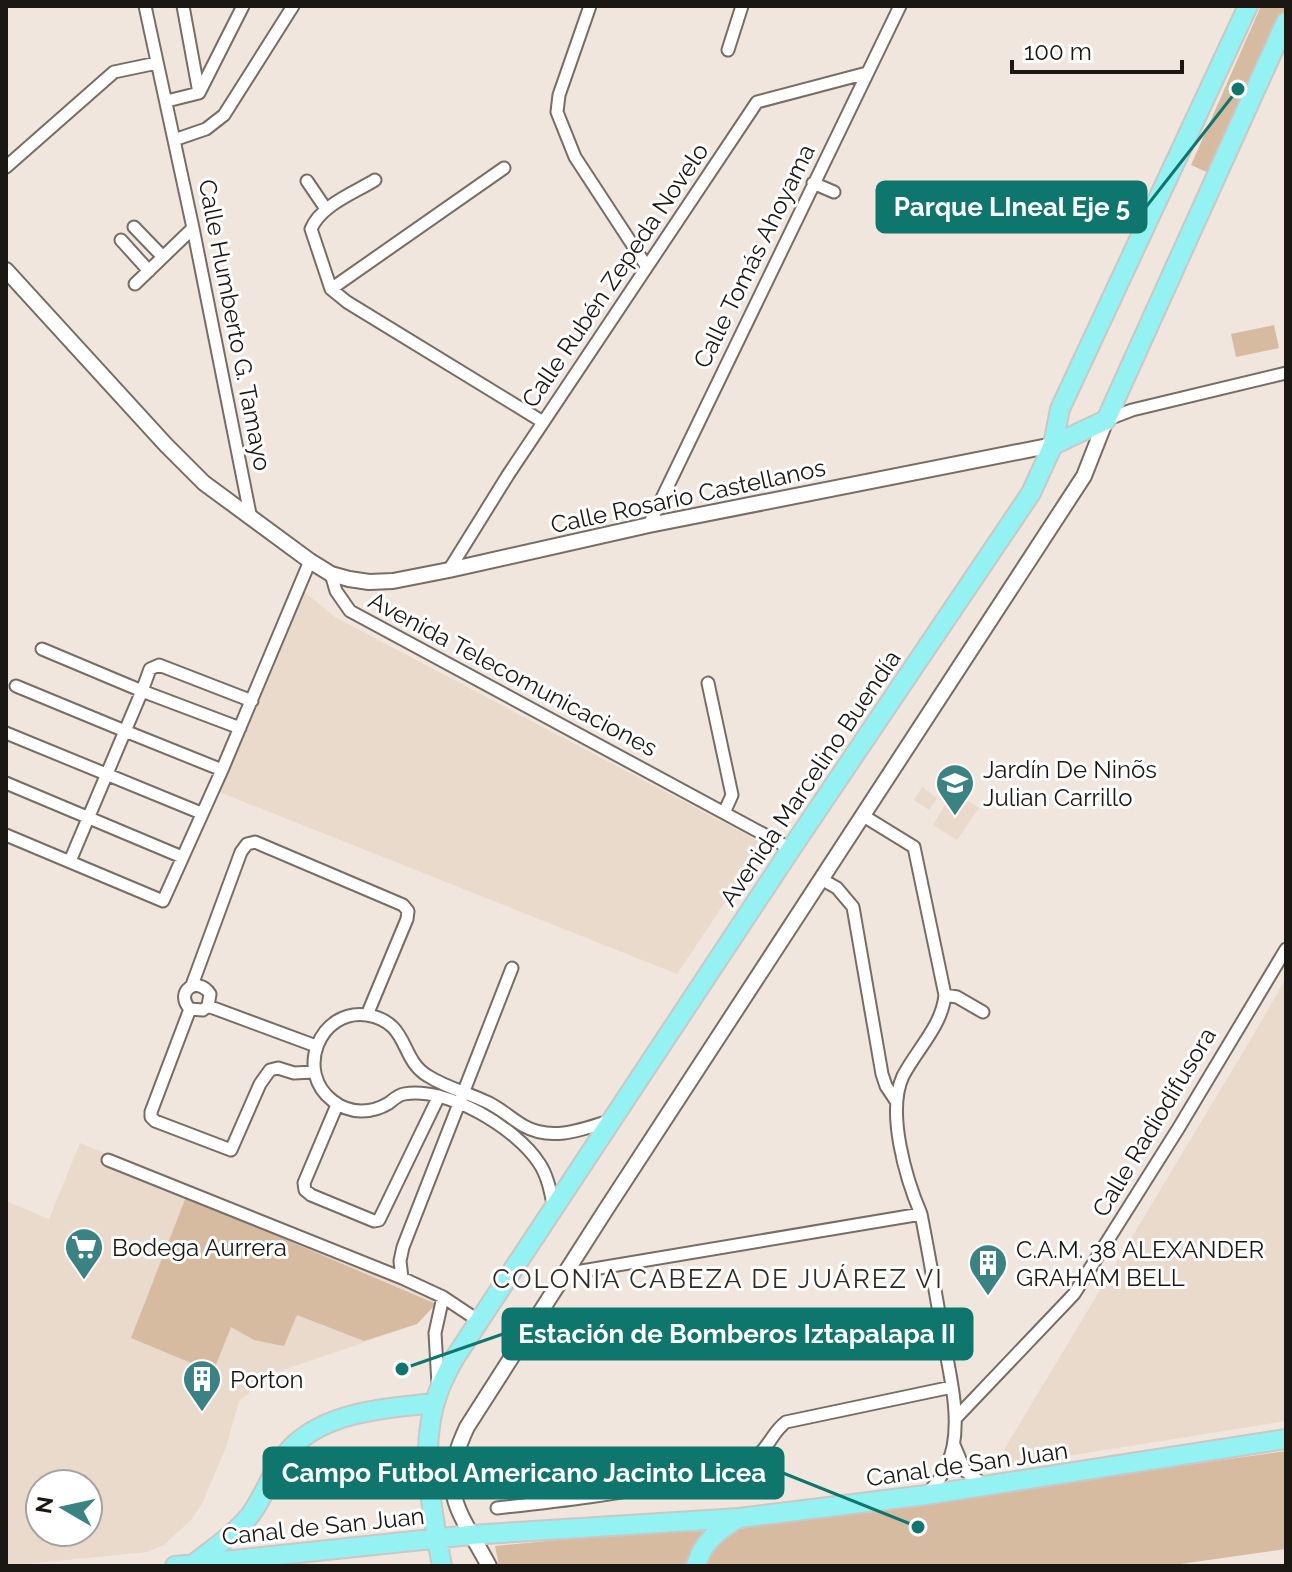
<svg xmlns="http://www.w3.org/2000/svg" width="1292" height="1572" font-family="Raleway,sans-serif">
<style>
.built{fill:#e9dacb;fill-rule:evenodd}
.green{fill:#d6bba0}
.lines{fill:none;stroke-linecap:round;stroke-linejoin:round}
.minor-casing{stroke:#766d65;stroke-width:15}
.tertiary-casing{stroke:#766d65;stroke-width:18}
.primary-casing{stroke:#c8c8c7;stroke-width:22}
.minor{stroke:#fff;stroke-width:11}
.tertiary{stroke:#fff;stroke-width:14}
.primary{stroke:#94f3f2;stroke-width:18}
.labels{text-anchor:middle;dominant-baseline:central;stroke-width:6;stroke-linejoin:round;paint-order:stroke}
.street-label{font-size:24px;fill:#1b1814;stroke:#fff}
.poi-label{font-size:24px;fill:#1b1814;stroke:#fff;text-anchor:start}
.neighbourhood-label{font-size:26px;letter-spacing:2px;fill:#322b23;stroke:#fff}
.leader{fill:none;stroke:#0f766e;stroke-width:3}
.callout-dot{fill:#0f766e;stroke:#fff;stroke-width:3}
.callout{fill:#0f766e;stroke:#0f766e;stroke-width:3}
.callout-label{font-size:26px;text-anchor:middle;font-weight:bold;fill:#fff}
</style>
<rect width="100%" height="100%" fill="#f0e6dd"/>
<path class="built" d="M 303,591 L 335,617 L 764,844 L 677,974 L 217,791 Z
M 922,787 L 937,798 L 929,810 L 914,800 Z
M 953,791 L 979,808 L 957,840 L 933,825 Z
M 1286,978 L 1286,1421 L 993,1468 L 1251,1039 Z
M 80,1143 L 441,1293 L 436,1304 L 417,1324 L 272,1374 L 239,1401 L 226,1447 L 202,1504 L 191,1520 L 164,1545 L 147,1552 L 6,1566 L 6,1201 L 49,1219 ZM 40,1484 L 88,1484 L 88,1532 L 40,1532 Z"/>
<path class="green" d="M 1261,6 L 1286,6 L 1286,13 L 1213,175 L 1191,165 Z
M 1274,325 L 1279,348 L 1236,357 L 1231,334 Z
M 186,1197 L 436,1304 L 417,1324 L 364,1341 L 297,1315 L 284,1346 L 254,1340 L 231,1327 L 213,1372 L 131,1338 Z
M 1286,1451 L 1286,1549 L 1166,1566 L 704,1566 C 715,1539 721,1533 750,1527 Z
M 712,1525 L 694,1544 L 687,1566 L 499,1566 L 495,1546 Z"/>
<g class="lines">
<g class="minor-casing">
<path id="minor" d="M 145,6 L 193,228 L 251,519
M 183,6 L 199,93
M 590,6 L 559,95 L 557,112 L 575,157 L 647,267
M 728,50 L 742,6
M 167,101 L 199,93 L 243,6
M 174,140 L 206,129 L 224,115 L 293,6
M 6,167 L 114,72 L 157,63
M 375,180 C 354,193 321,205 311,229 L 331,289 L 347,302 L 543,422
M 307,181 L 326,209
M 813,183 L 834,192
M 134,227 L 163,257
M 121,240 L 149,271
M 135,284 L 193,228
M 331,289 L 504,168
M 1106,420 L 1132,410 L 1286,373
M 649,525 L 900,6
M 449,570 L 508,475 L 757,102 L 867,73
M 331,574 L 336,591 L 350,611 L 791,849
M 42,649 L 142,691 L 150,669 L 159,665 L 252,701
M 708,683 L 732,795 L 724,813
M 16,686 L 125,731 L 70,861
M 6,733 L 201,813
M 222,770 L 310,561
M 6,783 L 182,857
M 862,815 L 914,847 L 945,995 C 942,1026 917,1049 903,1076 C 886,1112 906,1179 921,1214 C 929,1254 936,1295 943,1336 C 949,1372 960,1411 953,1447 C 948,1468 940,1480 926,1495
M 6,835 L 163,901 L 222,770 L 125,731 L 142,691 L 240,728
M 823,880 L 837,888 L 853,907 L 882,1074 L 886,1086 L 896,1101
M 192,985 L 241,852 L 247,844 L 255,842 L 403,905 L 408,911 L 407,919 L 367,1015
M 945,995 L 957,997 L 983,1012
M 208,1006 L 210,994 C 197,975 174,992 190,1009 L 203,1010 L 208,1006 L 316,1046
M 190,1009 L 151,1112 L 151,1117 L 155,1121 L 231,1150 L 260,1084 L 270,1070 L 278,1068 L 294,1073 L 314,1072
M 337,1105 L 304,1183 L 305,1190 L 311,1195 L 374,1221 L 379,1220 L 439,1096
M 108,1160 L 402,1278 L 443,1297 L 479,1321
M 554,1209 C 551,1194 548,1176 539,1163 C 516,1128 447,1086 404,1094 C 398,1095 394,1099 389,1103 C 371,1114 350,1114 333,1101 C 294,1072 320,1008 367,1015 C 410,1022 399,1059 428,1076 C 447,1088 469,1093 489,1103 C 501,1109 512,1119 524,1126 C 552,1142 584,1129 612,1120
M 564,1274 L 921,1214
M 402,1278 L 400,1261 L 403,1247 L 512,968
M 438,1384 L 435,1333 L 443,1297
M 955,1419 L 1074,1294 L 1178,1129 L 1286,949
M 954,1445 L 965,1471 L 986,1486
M 497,1508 C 560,1501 621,1494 682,1481 C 705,1476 733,1471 753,1459 C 768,1450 772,1432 786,1422 L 952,1387"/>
</g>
<g class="tertiary-casing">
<path id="tertiary" d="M 6,270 L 166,445 L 204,483 L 310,561 L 331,574 L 349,579 L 369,582 L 393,581 L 449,570 L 649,525 L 1053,445
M 489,1566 C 459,1510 436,1492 467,1427 L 605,1211 L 1084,476 L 1106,420"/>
</g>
<g class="primary-casing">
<path id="primary" d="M 1053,445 L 1106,420 L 1286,22
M 195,1563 C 214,1548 236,1533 251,1514 C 267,1492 274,1464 294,1445 C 330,1411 388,1408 435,1403
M 175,1566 L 470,1535 L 739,1518 L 926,1495 L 1286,1439
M 442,1566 C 432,1510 418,1448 438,1393 C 442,1381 448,1370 454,1359 L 791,849 L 1031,493 L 1053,445 L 1060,409 L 1248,6
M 696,1566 C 702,1543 717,1531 737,1519"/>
</g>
<use href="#minor" class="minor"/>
<use href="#tertiary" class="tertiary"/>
<use href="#primary" class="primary"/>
</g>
<defs>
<g id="school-pin" transform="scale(2)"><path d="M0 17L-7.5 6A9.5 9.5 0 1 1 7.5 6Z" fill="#3a8382" stroke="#fff"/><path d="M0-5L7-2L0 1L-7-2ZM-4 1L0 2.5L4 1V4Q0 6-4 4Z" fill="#fff"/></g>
<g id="supermarket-pin" transform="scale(2)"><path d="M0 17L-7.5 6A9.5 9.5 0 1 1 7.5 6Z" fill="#3a8382" stroke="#fff"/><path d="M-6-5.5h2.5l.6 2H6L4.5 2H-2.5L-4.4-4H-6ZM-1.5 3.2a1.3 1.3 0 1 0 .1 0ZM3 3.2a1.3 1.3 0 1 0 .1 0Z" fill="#fff"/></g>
<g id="building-pin" transform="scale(2)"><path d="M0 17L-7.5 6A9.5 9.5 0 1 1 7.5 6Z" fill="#3a8382" stroke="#fff"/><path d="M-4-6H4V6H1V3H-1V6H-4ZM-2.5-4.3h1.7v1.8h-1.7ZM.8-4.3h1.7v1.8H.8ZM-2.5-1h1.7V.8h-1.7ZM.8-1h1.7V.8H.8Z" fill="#fff"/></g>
</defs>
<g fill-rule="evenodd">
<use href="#school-pin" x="955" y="783"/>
<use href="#supermarket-pin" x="84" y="1247"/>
<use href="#building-pin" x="988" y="1263"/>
<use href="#building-pin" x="202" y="1379"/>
</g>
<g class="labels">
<g class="street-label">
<text transform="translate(754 256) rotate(-64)">Calle Tomás Ahoyama</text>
<text transform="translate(615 275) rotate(-56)">Calle Rubén Zepeda Novelo</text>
<text transform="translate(235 325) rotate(79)">Calle Humberto G. Tamayo</text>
<text transform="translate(688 496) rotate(-12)">Calle Rosario Castellanos</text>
<text transform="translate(513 674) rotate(28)">Avenida Telecomunicaciones</text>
<text transform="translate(810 778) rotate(-56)">Avenida Marcelino Buendía</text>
<text transform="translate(1154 1122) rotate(-59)">Calle Radiodifusora</text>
<text transform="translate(967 1464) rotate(-8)">Canal de San Juan</text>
<text transform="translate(323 1526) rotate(-6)">Canal de San Juan</text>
</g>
<g class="poi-label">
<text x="983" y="769">Jardín De Ninõs<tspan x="983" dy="28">Julian Carrillo</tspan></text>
<text x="112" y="1247">Bodega Aurrera</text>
<text x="1016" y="1249">C.A.M. 38 ALEXANDER<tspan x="1016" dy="28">GRAHAM BELL</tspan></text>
<text x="230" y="1379">Porton</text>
</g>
<g class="neighbourhood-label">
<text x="718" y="1279">COLONIA CABEZA DE JUÁREZ VI</text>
</g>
</g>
<path class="leader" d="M1238 89L1146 207M402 1369L503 1334M918 1527L783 1473"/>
<g class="callout-dot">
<circle cx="1238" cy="89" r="8"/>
<circle cx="402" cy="1369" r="8"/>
<circle cx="918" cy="1527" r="8"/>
</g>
<g class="callout">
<rect x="877" y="182" width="269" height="50" rx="8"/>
<rect x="503" y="1309" width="469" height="50" rx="8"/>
<rect x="264" y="1448" width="519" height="50" rx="8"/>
</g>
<g class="callout-label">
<text x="1012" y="216">Parque LIneal Eje 5</text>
<text x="737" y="1343">Estación de Bomberos Iztapalapa II</text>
<text x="524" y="1482">Campo Futbol Americano Jacinto Licea</text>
</g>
<rect width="1292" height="1572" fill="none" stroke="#1b1814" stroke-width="16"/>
<g transform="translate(64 1508) rotate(279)"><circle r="38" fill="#ffffff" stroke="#a4a3a1" stroke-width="2"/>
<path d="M0-6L14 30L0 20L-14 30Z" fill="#3a8382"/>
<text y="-12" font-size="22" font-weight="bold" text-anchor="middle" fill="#1b1814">N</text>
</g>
<path d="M1012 60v12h170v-12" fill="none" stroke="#1b1814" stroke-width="4"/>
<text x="1024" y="60" font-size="24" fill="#1b1814" stroke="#ffffff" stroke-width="6" paint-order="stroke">100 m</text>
</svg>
